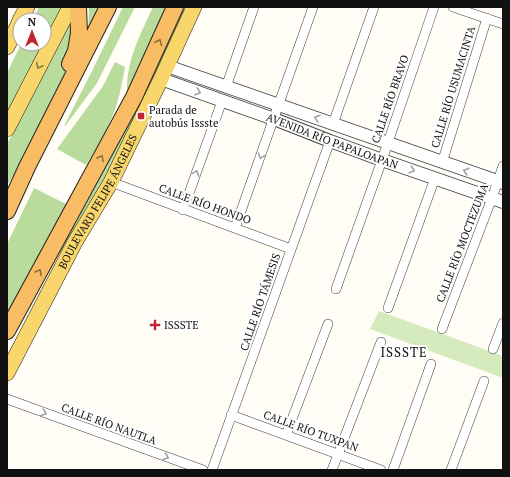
<svg xmlns="http://www.w3.org/2000/svg" width="510" height="477" font-family="'PT Serif',serif">
<style>
.green{fill:#d5ebbd}
.forest{fill:#b9dc9c}
.lines{fill:none;stroke-linecap:round;stroke-linejoin:round}
.minor-casing{stroke:#444;stroke-width:10}
.tertiary-casing{stroke:#444;stroke-width:14}
.primary-casing{stroke:#222;stroke-width:16}
.trunk-casing{stroke:#222;stroke-width:18}
.minor{stroke:#fff;stroke-width:9}
.tertiary{stroke:#fff;stroke-width:12}
.primary{stroke:#f9d66b;stroke-width:15}
.trunk{stroke:#f7bc64;stroke-width:16}
.oneway{stroke:#906f3f}
.oneway2{stroke:#917d42}
.oneway3{stroke:#a0a0a0}
.poi-dot{fill:#c4262e;stroke:#fff;stroke-width:1.5}
.labels{text-anchor:middle;dominant-baseline:central;stroke-width:4;stroke-linejoin:round;paint-order:stroke}
.street-label{font-size:11px;fill:#111;stroke:#fff}
.poi-label{font-size:11px;fill:#111;stroke:#fff;text-anchor:start}
.quarter-label{font-size:13px;letter-spacing:1px;fill:#111;stroke:#fff}
</style>
<rect width="100%" height="100%" fill="#fffdf5"/>
<path class="green" d="M 379,311 L 503,356 L 503,378 L 370,329 Z"/>
<path class="forest" d="M 39,7 L 64,7 L 7,126 L 7,73 L 21,44 L 44,44 L 44,20 L 33,20 Z
M 89,7 L 109,7 L 88,40 Z
M 123,7 L 135,7 L 97,83 L 66,125 L 64,126 L 93,69 Z
M 153,7 L 167,7 L 127,91 C 126,61 141,33 153,7 Z
M 182,7 L 192,7 L 129,140 L 62,255 L 59,254 L 80,210 Z
M 78,8 L 76,55 L 21,167 L 7,185 L 7,144 Z
M 115,62 L 125,67 C 122,83 119,100 113,115 C 105,133 96,149 86,165 L 57,149 L 103,86 Z
M 34,188 L 66,204 L 7,313 L 7,244 Z"/>
<g class="lines">
<g class="minor-casing">
<path id="minor" d="M 453,7 L 503,24
M 226,87 L 254,7
M 333,124 L 374,7
M 442,163 L 487,18
M 111,182 L 291,249
M 183,210 L 222,101
M 235,228 L 313,7
M 336,289 L 382,160 L 434,7
M 388,308 L 435,178
M 442,329 L 492,198 L 503,166
M 493,349 L 503,323
M 7,399 L 203,470
M 231,415 L 381,470
M 286,435 L 328,324
M 212,470 L 330,141
M 332,470 L 381,342
M 393,470 L 431,364
M 451,470 L 484,381"/>
</g>
<g class="tertiary-casing">
<g id="tertiary">
<path d="M 167,66 L 503,183"/>
<path id="s1" d="M 161,79 L 274,119 L 330,141 L 382,160 L 503,202"/>
</g>
</g>
<g class="primary-casing">
<g id="primary">
<path d="M 20,20 L 27,7"/>
<path d="M 7,47 L 20,21"/>
<path d="M 7,129 L 70,7"/>
<path id="s2" d="M 7,373 L 75,242 L 111,182 L 161,79 L 194,7"/>
</g>
</g>
<g class="trunk-casing">
<path id="trunk" d="M 70,64 L 76,51 L 79,33 L 78,7
M 7,211 L 27,167 L 108,7
M 7,331 L 134,97 L 175,7"/>
</g>
<use href="#minor" class="minor"/>
<use href="#tertiary" class="tertiary"/>
<use href="#primary" class="primary"/>
<use href="#trunk" class="trunk"/>
</g>
<defs><path id="oneway-chevron" d="M-2-3.5L2.5 0L-2 3.5" fill="none" stroke-width="1.6" stroke-linecap="round" stroke-linejoin="round"/></defs>
<g class="oneway">
<use href="#oneway-chevron" transform="translate(159 42) rotate(-65)"/>
<use href="#oneway-chevron" transform="translate(101 158) rotate(-61)"/>
<use href="#oneway-chevron" transform="translate(39 272) rotate(-61)"/>
</g>
<use class="oneway2" href="#oneway-chevron" transform="translate(39 66) rotate(117)"/>
<g class="oneway3">
<use href="#oneway-chevron" transform="translate(198 92) rotate(19)"/>
<use href="#oneway-chevron" transform="translate(317 118) rotate(-161)"/>
<use href="#oneway-chevron" transform="translate(261 156) rotate(110)"/>
<use href="#oneway-chevron" transform="translate(412 170) rotate(19)"/>
<use href="#oneway-chevron" transform="translate(466 171) rotate(-161)"/>
<use href="#oneway-chevron" transform="translate(196 173) rotate(-70)"/>
<use href="#oneway-chevron" transform="translate(44 413) rotate(20)"/>
<use href="#oneway-chevron" transform="translate(166 457) rotate(20)"/>
</g>
<g class="poi-dot">
<rect x="137" y="112" width="8" height="8" rx="2"/>
<path d="M153 319h4v4h4v4h-4v4h-4v-4h-4v-4h4z"/>
</g>
<g class="labels">
<g class="street-label">
<text transform="translate(453 87) rotate(-73)">CALLE RÍO USUMACINTA</text>
<text transform="translate(390 99) rotate(-71)">CALLE RÍO BRAVO</text>
<text stroke="none"><textPath href="#s1" startOffset="182">AVENIDA RÍO PAPALOAPAN</textPath></text>
<text stroke="none"><textPath href="#s2" startOffset="194">BOULEVARD FELIPE ÁNGELES</textPath></text>
<text transform="translate(205 204) rotate(20)">CALLE RÍO HONDO</text>
<text transform="translate(462 243) rotate(-69)">CALLE RÍO MOCTEZUMA</text>
<text transform="translate(260 302) rotate(-71)">CALLE RÍO TÁMESIS</text>
<text transform="translate(109 424) rotate(20)">CALLE RÍO NAUTLA</text>
<text transform="translate(311 431) rotate(20)">CALLE RÍO TUXPAN</text>
</g>
<g class="poi-label">
<text x="149" y="110">Parada de<tspan x="149" dy="13">autobús Issste</tspan></text>
<text x="164" y="325">ISSSTE</text>
</g>
<g class="quarter-label">
<text x="404" y="352">ISSSTE</text>
</g>
</g>
<rect width="510" height="477" fill="none" stroke="#111111" stroke-width="16"/>
<g transform="translate(32 32)"><circle r="19" fill="#ffffff" stroke="#a0a0a0"/>
<path d="M0-3L7 15L0 10L-7 15Z" fill="#c4262e"/>
<text y="-6" font-size="11" font-weight="bold" text-anchor="middle" fill="#111111">N</text>
</g>
</svg>
